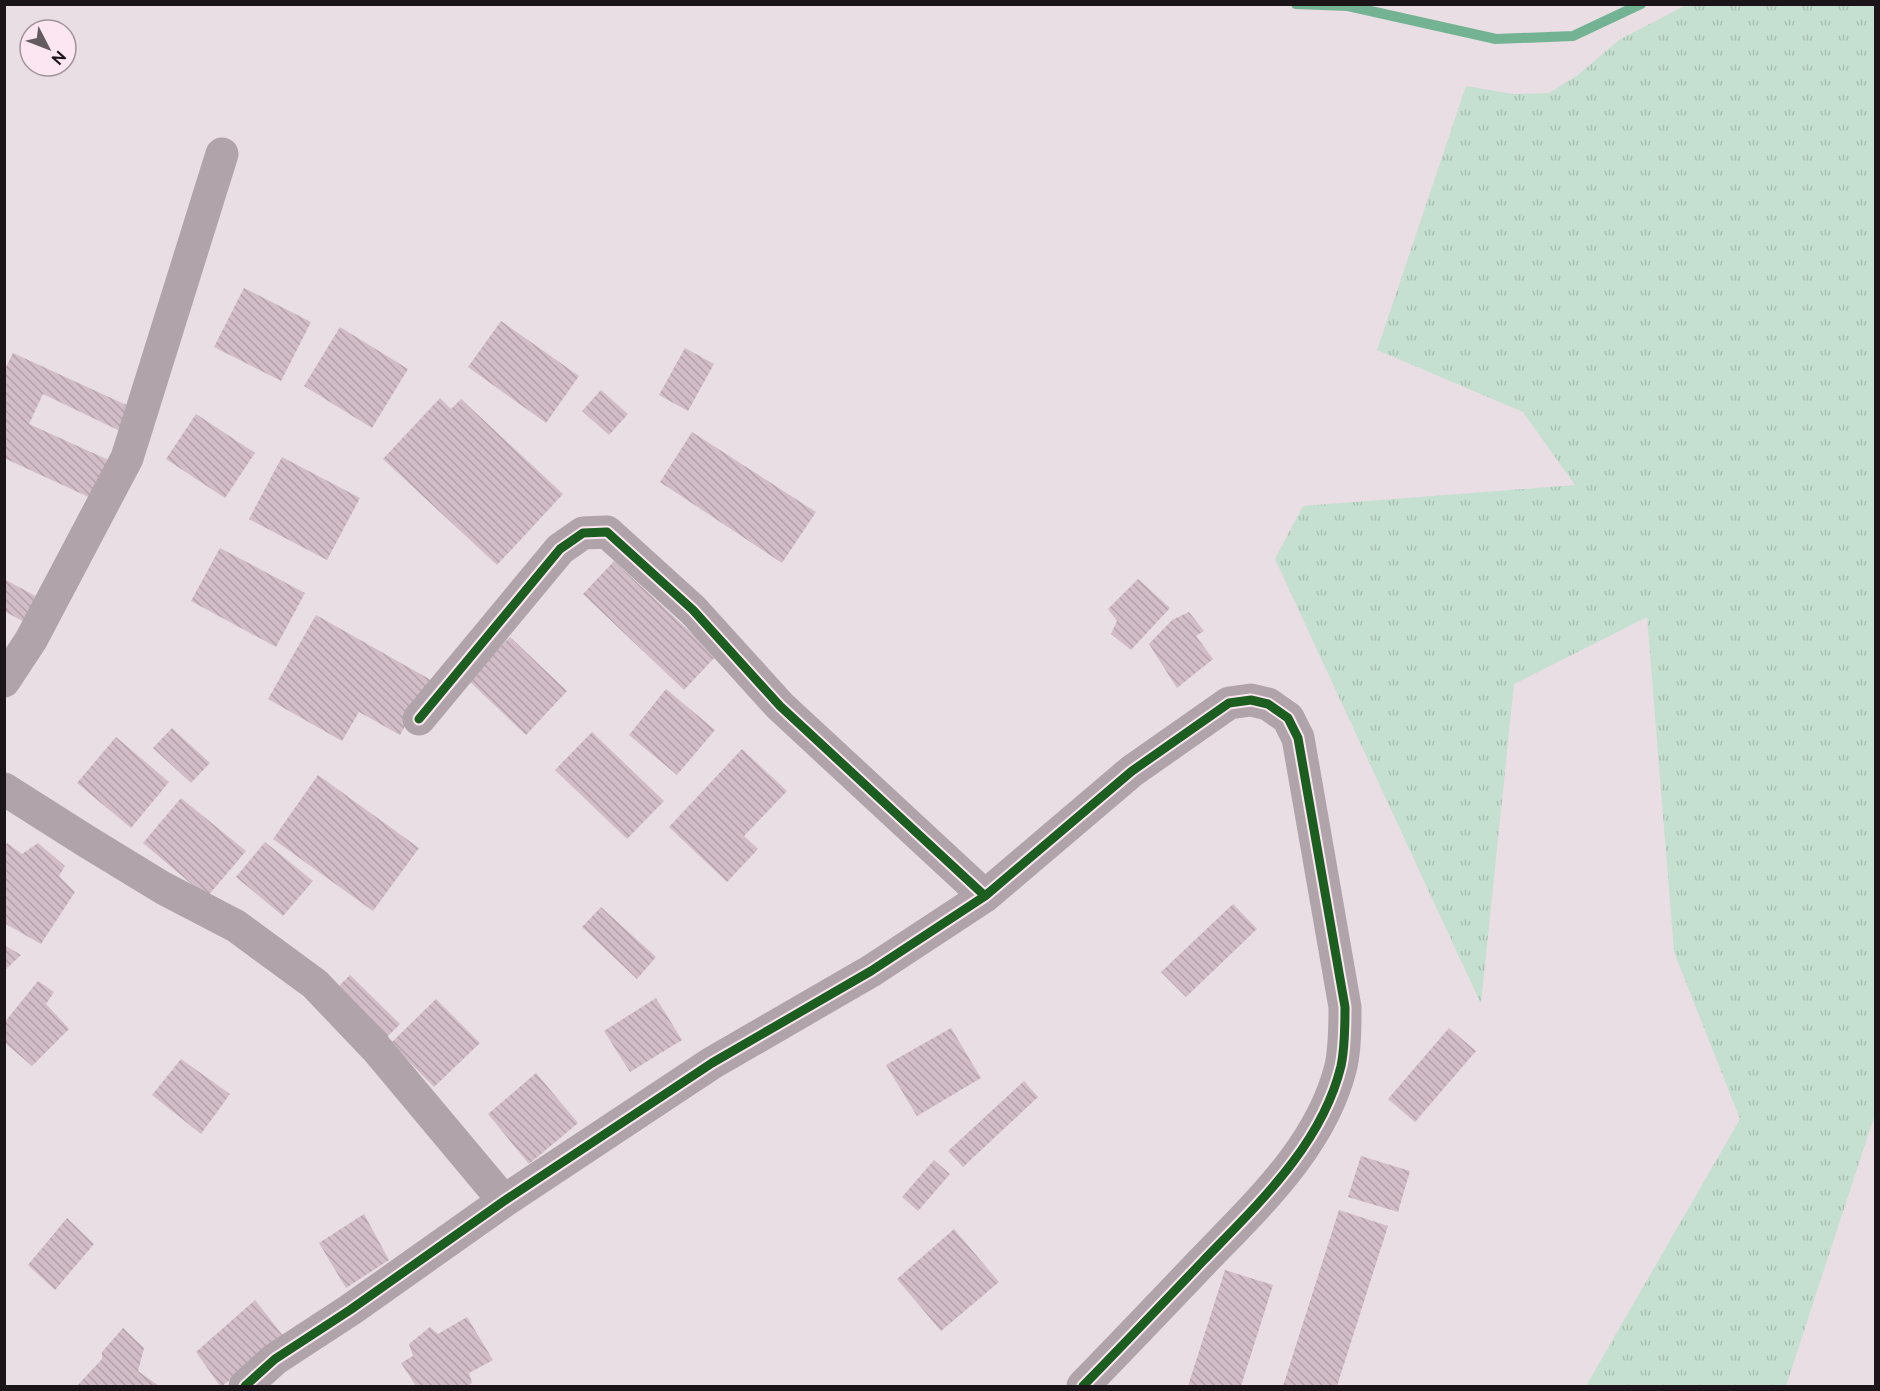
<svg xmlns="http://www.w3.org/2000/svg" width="1880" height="1391" font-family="Raleway,sans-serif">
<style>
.grass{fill:url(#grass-tufts)}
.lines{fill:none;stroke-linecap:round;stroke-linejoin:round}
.stream{stroke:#73b394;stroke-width:10}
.building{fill:url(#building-back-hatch)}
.minor{stroke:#b0a4aa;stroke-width:33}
.cycleway-casing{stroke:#fbe6f1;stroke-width:13}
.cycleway{stroke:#1b5e20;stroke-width:9}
</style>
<defs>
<pattern id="grass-tufts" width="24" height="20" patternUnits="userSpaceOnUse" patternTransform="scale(1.5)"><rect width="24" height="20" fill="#c5e0d0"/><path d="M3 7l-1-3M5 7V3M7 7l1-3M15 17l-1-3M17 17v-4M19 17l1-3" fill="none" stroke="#a9bfb2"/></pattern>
<pattern id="building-back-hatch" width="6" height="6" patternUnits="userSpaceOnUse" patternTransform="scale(1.5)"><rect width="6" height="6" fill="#d1bcc7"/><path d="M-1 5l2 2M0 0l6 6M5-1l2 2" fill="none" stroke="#b3a1aa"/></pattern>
</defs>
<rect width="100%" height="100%" fill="#e9dee4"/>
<path class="grass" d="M 1688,4 L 1875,5 L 1875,1114 L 1786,1386 L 1586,1386 L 1740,1119 L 1674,952 L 1647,617 L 1514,684 L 1481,1004 L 1275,559 L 1303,506 L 1575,485 L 1523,412 L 1377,350 L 1466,86 L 1513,94 L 1549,93 L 1578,75 L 1619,40 Z"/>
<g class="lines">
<path class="stream" d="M 1296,4 L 1348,6 L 1496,39 L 1573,36 L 1641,4"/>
</g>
<path class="building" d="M 244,288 L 311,322 L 281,381 L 214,347 Z
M 501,321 L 579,376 L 546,423 L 468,367 Z
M 340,327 L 408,369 L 372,428 L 304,386 Z
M 685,348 L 714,364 L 688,411 L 659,395 Z
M 13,353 L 133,408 L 122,432 L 43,394 L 29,424 L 113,462 L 95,500 L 4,458 L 4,371 Z
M 601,390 L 628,414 L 609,435 L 582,411 Z
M 440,398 L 451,409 L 461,399 L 563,494 L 497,565 L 383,459 Z
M 196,414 L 255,453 L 225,498 L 166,459 Z
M 692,432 L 816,512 L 782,563 L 660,482 Z
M 282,457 L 360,498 L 327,560 L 249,519 Z
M 220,548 L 305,593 L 276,647 L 191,601 Z
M 614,561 L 716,656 L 684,690 L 583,594 Z
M 4,579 L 41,599 L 28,624 L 4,611 Z
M 1138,579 L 1170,608 L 1131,650 L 1111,634 L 1117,621 L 1108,609 Z
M 1189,612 L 1204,631 L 1196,636 L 1213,659 L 1177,688 L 1149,644 L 1172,620 Z
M 316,615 L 431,680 L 400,735 L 359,712 L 342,741 L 268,699 Z
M 510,637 L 567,691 L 526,735 L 468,680 Z
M 666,689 L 715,730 L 677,775 L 629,735 Z
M 172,728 L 210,763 L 191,783 L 153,748 Z
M 592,732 L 664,801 L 627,839 L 555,770 Z
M 116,737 L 169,782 L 131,828 L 77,783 Z
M 742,749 L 787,791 L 744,836 L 758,849 L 727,882 L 669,827 Z
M 318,775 L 419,848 L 373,911 L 273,839 Z
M 181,798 L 246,851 L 207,897 L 143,843 Z
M 265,842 L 313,881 L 283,916 L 236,877 Z
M 7,843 L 22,854 L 38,843 L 65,866 L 59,876 L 75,892 L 41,944 L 4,923 L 4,848 Z
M 1233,904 L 1257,929 L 1186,997 L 1161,972 Z
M 601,907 L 656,957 L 637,979 L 582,927 Z
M 4,945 L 21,955 L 4,971 Z
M 350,975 L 400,1024 L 387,1037 L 337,988 Z
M 38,981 L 54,992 L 46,1004 L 69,1029 L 32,1066 L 4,1042 L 4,1023 Z
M 656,998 L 682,1040 L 630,1072 L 604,1031 Z
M 436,999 L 480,1043 L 434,1087 L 391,1043 Z
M 951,1028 L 981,1078 L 917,1116 L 886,1065 Z
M 1449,1028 L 1476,1051 L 1415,1122 L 1388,1099 Z
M 181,1059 L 230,1094 L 201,1134 L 152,1095 Z
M 536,1073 L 578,1123 L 529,1164 L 488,1114 Z
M 1024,1081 L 1038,1097 L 963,1167 L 948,1151 Z
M 1361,1156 L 1410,1171 L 1398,1212 L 1348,1197 Z
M 934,1160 L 950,1174 L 918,1211 L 902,1197 Z
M 1339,1210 L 1388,1226 L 1337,1386 L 1283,1386 Z
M 364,1214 L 389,1260 L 346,1288 L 319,1243 Z
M 67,1218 L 94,1244 L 55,1290 L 28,1265 Z
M 954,1229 L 999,1282 L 941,1331 L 897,1279 Z
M 1225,1270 L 1273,1285 L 1241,1386 L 1188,1386 Z
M 255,1300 L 284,1337 L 222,1386 L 220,1386 L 196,1352 Z
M 467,1317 L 493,1360 L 469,1373 L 472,1383 L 468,1386 L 416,1386 L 401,1363 L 413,1356 L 409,1344 L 430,1327 L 438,1334 Z
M 123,1328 L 144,1348 L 138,1371 L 159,1386 L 77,1386 L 102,1359 L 102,1352 Z"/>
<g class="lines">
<path class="minor" d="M 4,681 L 31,640 L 127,458 L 222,154
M 419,719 L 560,549 L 583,533 L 607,532 L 693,610 L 780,706 L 985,896
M 4,789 L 86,841 L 163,888 L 236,926 L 315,984 L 376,1048 L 504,1201
M 245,1386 L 275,1359 L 350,1310 L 504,1201 L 712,1063 L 871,971 L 985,896 L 1132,771 L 1229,703 L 1251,700 L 1268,704 L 1288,718 L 1298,738 L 1345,1007 C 1345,1027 1345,1047 1341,1066 C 1322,1145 1257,1205 1203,1261 C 1163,1303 1123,1345 1083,1386"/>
<g class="cycleway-casing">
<path id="cycleway" d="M 419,719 L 560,549 L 583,533 L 607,532 L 693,610 L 780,706 L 985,896
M 245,1386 L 275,1359 L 350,1310 L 504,1201 L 712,1063 L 871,971 L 985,896 L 1132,771 L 1229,703 L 1251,700 L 1268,704 L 1288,718 L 1298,738 L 1345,1007 C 1345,1027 1345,1047 1341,1066 C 1322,1145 1257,1205 1203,1261 C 1163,1303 1123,1345 1083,1386"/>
</g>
<use href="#cycleway" class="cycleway"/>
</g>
<rect width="1880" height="1391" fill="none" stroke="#1b1418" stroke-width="12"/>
<g transform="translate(48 48) rotate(132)"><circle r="28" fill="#fbe6f1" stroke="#a1929a" stroke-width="1.5"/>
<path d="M0-4.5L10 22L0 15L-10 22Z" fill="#635b5f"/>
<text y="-9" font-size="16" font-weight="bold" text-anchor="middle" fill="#1b1418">N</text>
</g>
</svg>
